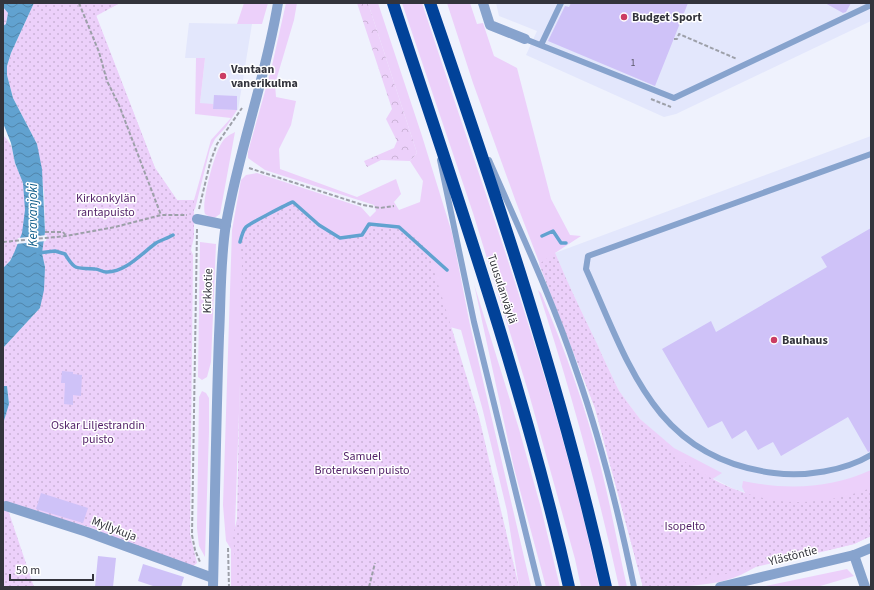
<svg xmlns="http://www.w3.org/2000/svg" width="874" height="590" font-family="'Source Sans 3',sans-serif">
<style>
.built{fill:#e3e7fc}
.green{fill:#ecd0fa}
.forest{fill:url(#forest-crowns)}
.park{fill:url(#park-dots)}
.water{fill:url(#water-waves)}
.pier{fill:#eff2fd}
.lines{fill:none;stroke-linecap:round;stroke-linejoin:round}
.stream{stroke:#61a2d0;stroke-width:3.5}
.building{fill:#cfc2f8}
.path{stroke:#9da0a9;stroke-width:2;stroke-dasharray:4 2;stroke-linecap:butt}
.service{stroke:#87a3cd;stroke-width:6}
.minor{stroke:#87a3cd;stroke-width:10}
.tertiary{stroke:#87a3cd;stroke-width:10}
.motorway{stroke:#014299;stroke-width:12}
.poi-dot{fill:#cb3c63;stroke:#fff;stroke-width:1.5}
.labels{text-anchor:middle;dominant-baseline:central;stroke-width:3;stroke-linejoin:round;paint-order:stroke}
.number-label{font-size:10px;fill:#5a586b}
.poi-label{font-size:12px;font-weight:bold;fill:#33343c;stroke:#fff;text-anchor:start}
.park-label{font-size:12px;fill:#501e66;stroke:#fff}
.street-label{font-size:12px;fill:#33343c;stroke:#fff}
.water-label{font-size:13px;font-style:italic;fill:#0d5c89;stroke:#fff}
</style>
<defs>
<pattern id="forest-crowns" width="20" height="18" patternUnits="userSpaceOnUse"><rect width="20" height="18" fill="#ecd0fa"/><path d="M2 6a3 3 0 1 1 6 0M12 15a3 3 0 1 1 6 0" fill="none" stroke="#cbb3d7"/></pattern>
<pattern id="park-dots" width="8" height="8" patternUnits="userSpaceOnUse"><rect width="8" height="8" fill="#ecd0fa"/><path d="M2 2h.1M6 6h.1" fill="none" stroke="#cbb3d7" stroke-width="1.8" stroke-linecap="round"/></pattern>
<pattern id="water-waves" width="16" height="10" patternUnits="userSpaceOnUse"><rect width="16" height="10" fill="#61a2d0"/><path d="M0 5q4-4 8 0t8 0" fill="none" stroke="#5185aa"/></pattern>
</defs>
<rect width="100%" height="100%" fill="#eff2fd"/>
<path class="built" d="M 496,3 L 871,3 L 871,21 L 676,114 L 664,117 L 526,55 L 537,31 L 499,16 Z
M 189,23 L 252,24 L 238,110 L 213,109 L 200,103 L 205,58 L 185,58 Z
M 871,136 L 871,488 L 767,499 L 734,489 L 696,470 L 640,419 L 619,391 L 566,279 L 555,253 Z"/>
<path class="green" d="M 87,3 L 120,3 L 96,15 L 155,168 L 177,200 L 194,200 L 211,140 L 231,118 L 195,114 L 196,58 L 205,58 L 200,103 L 213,104 L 213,109 L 237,110 L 226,127 L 215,139 L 210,149 L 195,209 L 192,212 L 162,202 Z
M 244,3 L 268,3 L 262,24 L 237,24 Z
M 286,3 L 297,3 L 294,20 L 275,84 L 276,97 L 296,101 L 291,125 L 279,149 L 280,169 L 357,197 L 396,179 L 401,194 L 394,202 L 399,210 L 420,202 L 423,181 L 410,161 L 417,153 L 368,3 L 378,3 L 422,136 L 452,233 L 470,325 L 531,587 L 519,587 L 507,511 L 483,411 L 461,330 L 417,318 L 245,242 L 235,526 L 241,587 L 231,587 L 231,549 L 226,541 L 223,505 L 232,230 L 241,180 L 246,175 L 257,173 L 361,207 L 370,217 L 376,211 L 374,205 L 265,170 L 248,158 L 248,152 L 271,70 Z
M 402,3 L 422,3 C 485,196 557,388 599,587 L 581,587 L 575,559 L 529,394 L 473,213 Z
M 447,3 L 470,3 L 477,24 L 483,23 L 494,56 L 517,68 L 551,199 L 570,235 L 581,236 L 555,253 L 566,279 L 619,391 L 640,419 L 674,448 L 722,473 L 706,483 L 764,562 C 754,568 744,574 733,578 C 708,587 669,587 643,587 L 595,408 L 516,202 L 473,83 Z
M 235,132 L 220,214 L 213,219 L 205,214 C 201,203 214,155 221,144 C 224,138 229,135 235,132 Z
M 200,242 L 216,244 L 211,362 L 207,377 L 202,380 L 198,377 Z
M 474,284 L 519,429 L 541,508 L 560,587 L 546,587 L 514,468 Z
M 538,290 L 541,293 C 565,350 586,408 601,468 C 611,507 618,547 627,587 L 619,587 C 597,486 570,388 538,290 Z
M 202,391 L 206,393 L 209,398 L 209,432 L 205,557 L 199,546 L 197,528 L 199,397 Z
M 871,470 L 871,536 L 854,544 L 780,562 L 742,487 L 743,481 C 786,490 830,489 871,470 Z
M 847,569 L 854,576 L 817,587 L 761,587 Z"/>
<path class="forest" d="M 357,3 L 368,3 L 417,153 L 410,161 L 381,160 L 367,167 L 364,161 L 394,148 L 397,141 L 386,119 L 392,109 Z
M 3,7 L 8,13 L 6,24 L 3,26 Z"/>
<path class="park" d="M 34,3 L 120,3 L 96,16 L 155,168 L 177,200 L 194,201 L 194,237 L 191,250 L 193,255 L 190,534 L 197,563 L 191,568 L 147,553 L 92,528 L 6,504 L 34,587 L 3,587 L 3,424 L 9,404 L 7,386 L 3,386 L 3,348 L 40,308 L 45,267 L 42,253 L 45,232 L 44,193 L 37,144 L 13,98 L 7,75 L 7,66 L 11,53 Z
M 3,135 C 13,145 12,149 15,163 C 17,170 21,176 23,183 C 29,210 24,249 3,268 Z
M 293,202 L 319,225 L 340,238 L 362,235 L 369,224 L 399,227 L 426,245 L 479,417 L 519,587 L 239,587 L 237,585 L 233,536 L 237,519 L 242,260 C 241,254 239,246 240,241 C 242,226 261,217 274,212 C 281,210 285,204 293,202 Z
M 555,253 C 568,284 582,314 597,344 C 604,360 610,376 619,391 C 649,442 708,487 767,499 C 801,506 839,500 871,488 L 871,536 L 854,544 L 670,587 L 643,587 L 595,408 L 539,264 Z"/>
<path class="water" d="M 3,3 L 34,3 L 11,53 L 7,66 L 7,75 L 13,98 L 37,144 L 42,169 L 45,232 L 42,253 L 45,267 L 44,290 L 40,308 L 3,348 L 3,268 L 10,261 L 14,253 L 22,233 L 25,210 L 23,183 L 15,163 L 11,143 L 3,123 L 3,26 L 6,24 L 8,13 L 3,7 Z
M 3,386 L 7,386 L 9,404 L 3,424 Z"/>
<path class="pier" d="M 47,235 L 46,241 L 16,244 L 18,238 Z"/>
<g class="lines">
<path class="stream" d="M 542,236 L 553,231 L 561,243 L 566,243
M 240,242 C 241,238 243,230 246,227 C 249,224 289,203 293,202 L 319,225 L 340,238 L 362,235 L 369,224 L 399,227 L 447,270
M 38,253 L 55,251 L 65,254 C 76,272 76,267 95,269 C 99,269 102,272 106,272 C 125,273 142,253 156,243 C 161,240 168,238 173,235"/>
</g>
<path class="building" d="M 571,3 L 688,3 L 655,86 L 548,41 L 565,6 L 569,7 Z
M 825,3 L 851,3 L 846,12 L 843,13 Z
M 214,95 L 237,96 L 237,110 L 213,109 Z
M 871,228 L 871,451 L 868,452 L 848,417 L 781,456 L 773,442 L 758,450 L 746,430 L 732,439 L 722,421 L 708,428 L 662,349 L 711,321 L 716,332 L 827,267 L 821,257 Z
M 62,371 L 73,372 L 73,374 L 82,375 L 81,396 L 73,395 L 73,405 L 64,404 L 65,383 L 61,383 Z
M 41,493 L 88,508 L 83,523 L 36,509 Z
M 98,556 L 116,558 L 113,587 L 95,587 Z
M 143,564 L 184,577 L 181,587 L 156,587 L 138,581 Z"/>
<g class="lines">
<path class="path" d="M 79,3 L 99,52 L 107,81 L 119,105 L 161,215
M 674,39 L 677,39 L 679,34 L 737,59
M 651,99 L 671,107
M 249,168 L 363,205 L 380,208 L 394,206
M 199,209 L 210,163 L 217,144 L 242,108
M 197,229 L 192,535 L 195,550 L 200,562
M 45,232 L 63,232 L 66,236
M 3,242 L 66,236 L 115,227 L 161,215 L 187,215
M 228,548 L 229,587
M 369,587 L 375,563"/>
<path class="service" d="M 525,39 L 674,98 L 871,5
M 541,45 L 561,3
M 871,154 L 588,256 L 586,269 C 629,364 654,458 774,473 C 805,477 844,471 871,455
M 440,160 L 474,322 L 539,587
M 489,160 C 519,229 552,298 576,370 C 601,441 619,514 634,587"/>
<path class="minor" d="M 483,3 L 490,25 L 525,39
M 197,219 L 226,225
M 6,506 L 87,532 L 213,578
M 854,555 L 865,587"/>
<path class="tertiary" d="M 213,587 C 215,503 216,419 219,336 C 221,299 220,260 226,224 C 239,149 266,77 278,3
M 720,587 L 854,555 L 871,548"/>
<path class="motorway" d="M 393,3 C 457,196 524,388 569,587
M 430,3 C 496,195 562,389 606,587"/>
</g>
<g class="poi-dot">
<circle cx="624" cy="17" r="4"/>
<circle cx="223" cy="76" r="4"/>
<circle cx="774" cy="340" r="4"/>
</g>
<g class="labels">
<g class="number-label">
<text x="633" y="63">1</text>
</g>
<g class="poi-label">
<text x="632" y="17">Budget Sport</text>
<text x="231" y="69">Vantaan<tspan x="231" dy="14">vanerikulma</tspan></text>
<text x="782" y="340">Bauhaus</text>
</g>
<g class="park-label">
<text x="106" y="198">Kirkonkylän<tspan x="106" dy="14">rantapuisto</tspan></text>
<text x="98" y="425">Oskar Liljestrandin<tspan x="98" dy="14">puisto</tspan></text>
<text x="362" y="456">Samuel<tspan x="362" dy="14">Broteruksen puisto</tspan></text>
<text x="685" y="526">Isopelto</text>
</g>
<g class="street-label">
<text transform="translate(502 289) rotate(72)">Tuusulanväylä</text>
<text transform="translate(208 291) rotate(-88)">Kirkkotie</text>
<text transform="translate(114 529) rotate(21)">Myllykuja</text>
<text transform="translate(793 556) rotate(-14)">Ylästöntie</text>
</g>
<g class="water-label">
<text transform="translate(33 215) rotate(-90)">Keravanjoki</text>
</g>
</g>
<rect width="874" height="590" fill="none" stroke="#33343c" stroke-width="8"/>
<path d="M10 574v6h83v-6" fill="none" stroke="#33343c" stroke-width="2"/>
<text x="16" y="574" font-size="12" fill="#33343c" stroke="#ffffff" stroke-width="3" paint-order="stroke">50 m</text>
</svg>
